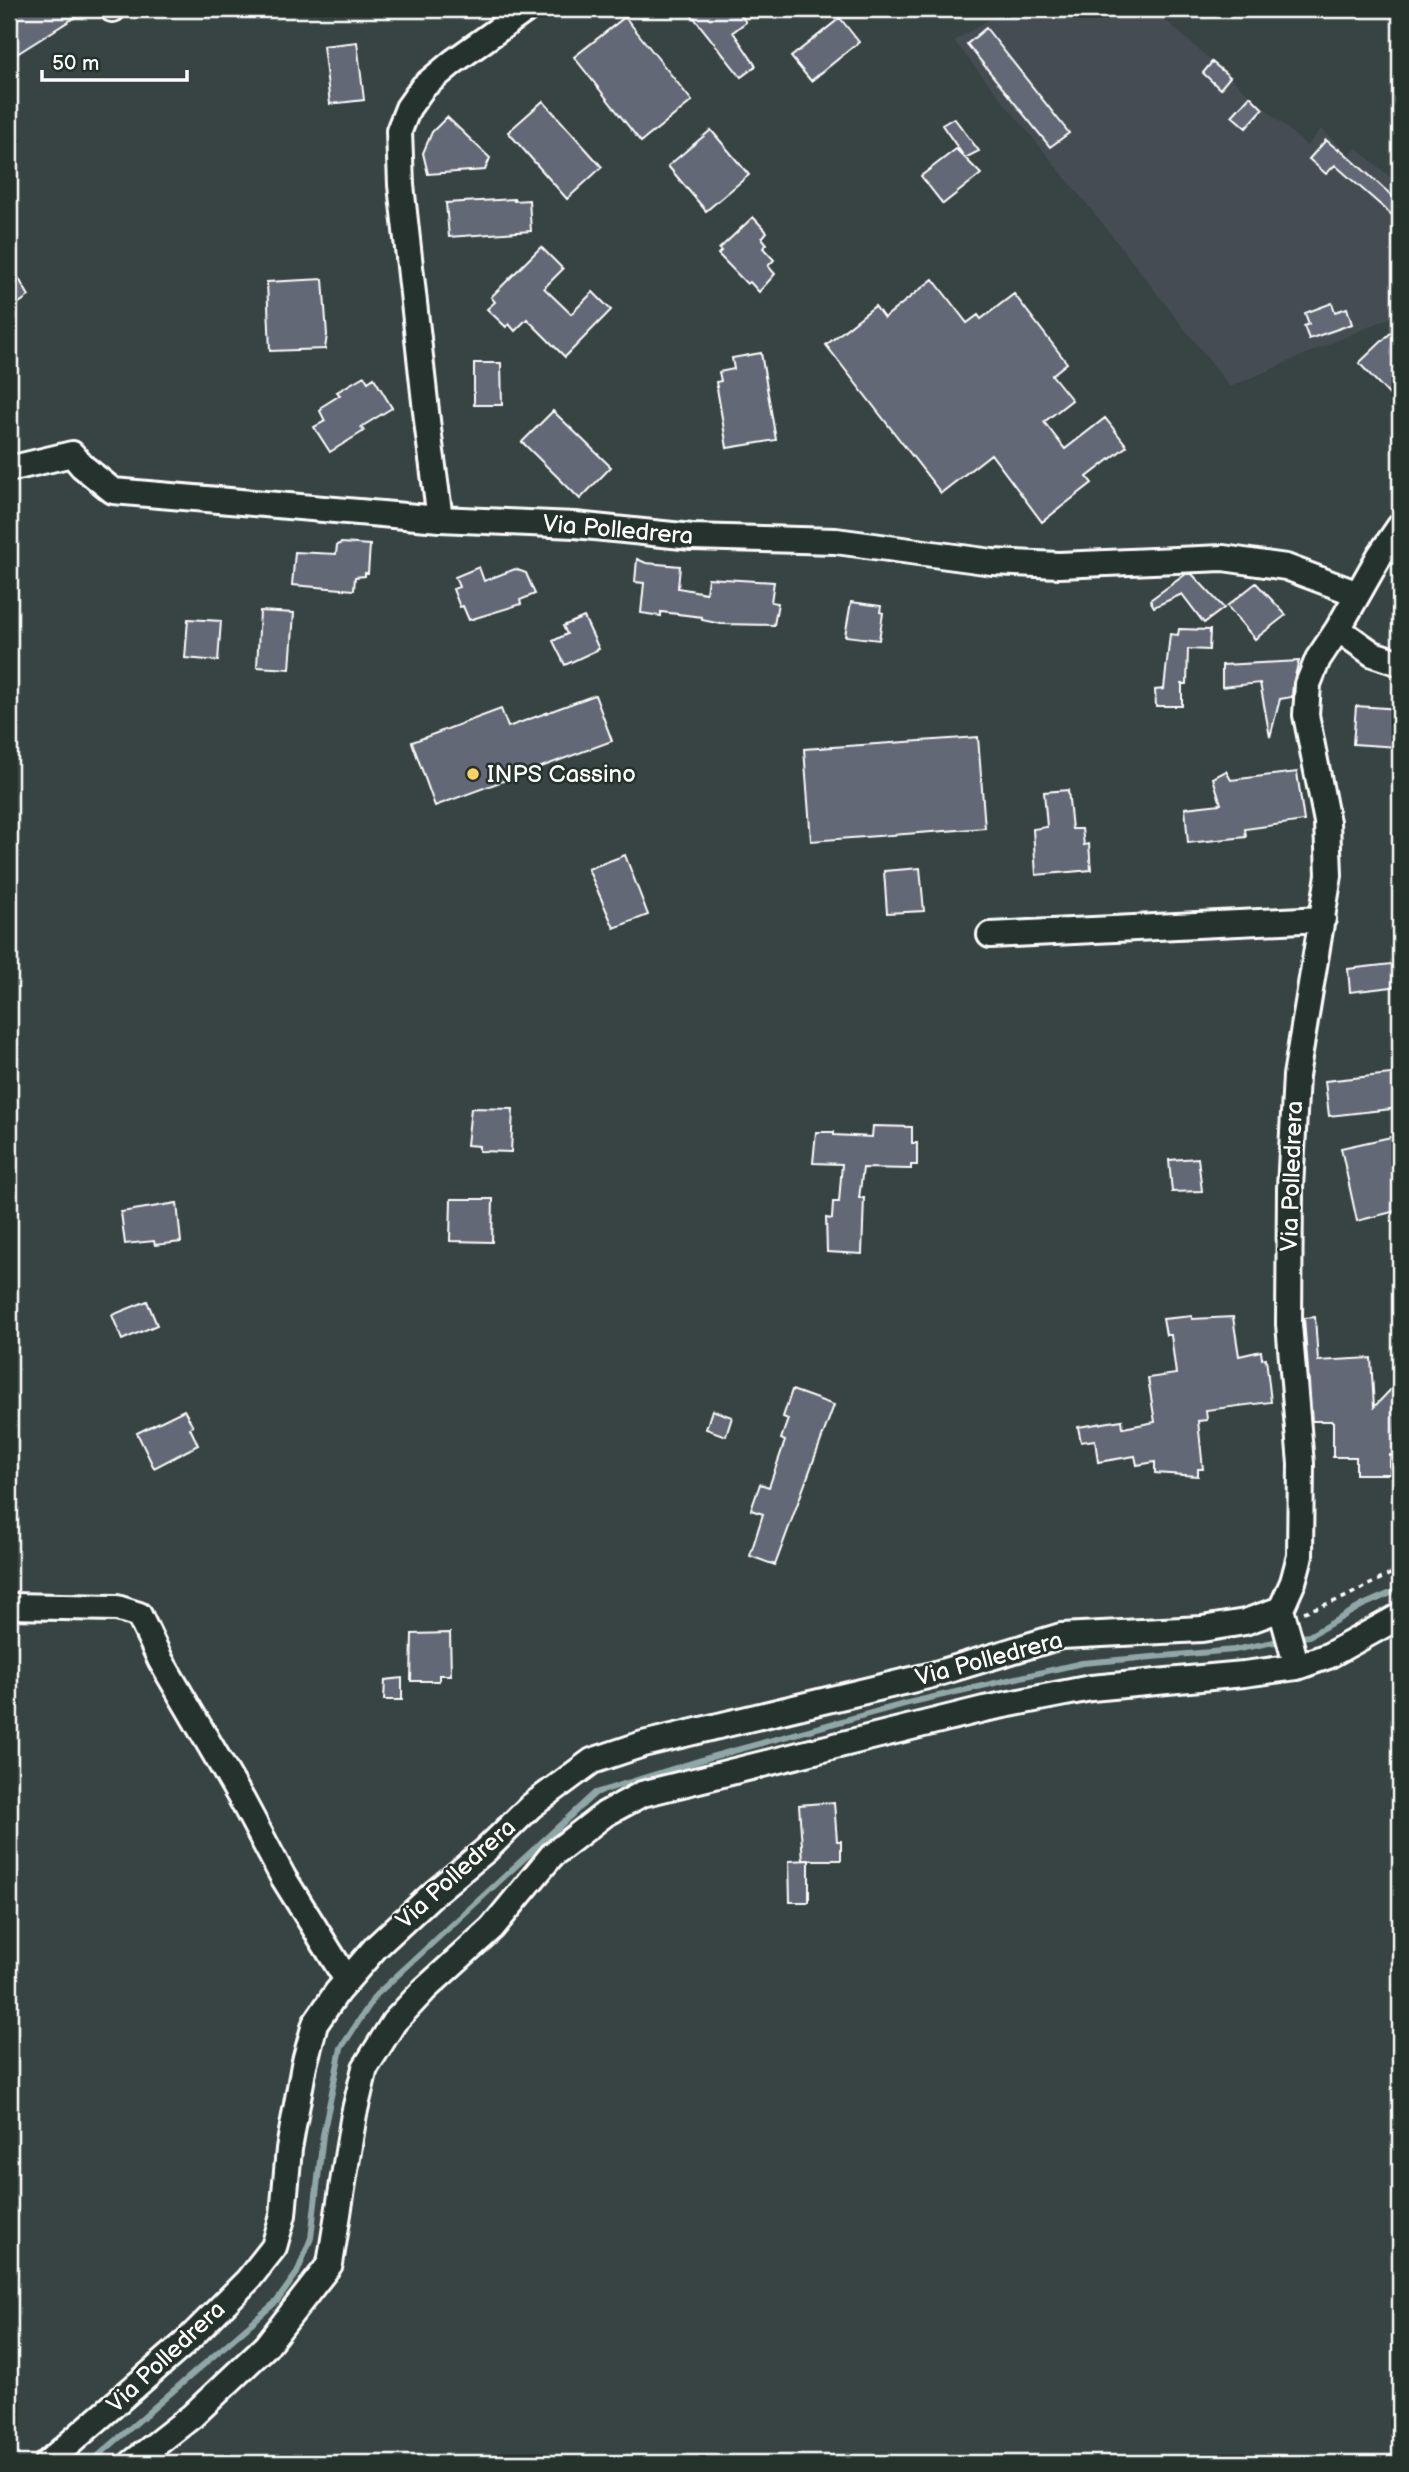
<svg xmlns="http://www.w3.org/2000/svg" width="1409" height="2472" font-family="'Balsamiq Sans',sans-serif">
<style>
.built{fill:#454e52}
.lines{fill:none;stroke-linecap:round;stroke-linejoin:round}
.stream{stroke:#91a7a7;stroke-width:6}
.building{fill:#636876;stroke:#fff;stroke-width:2}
.minor-casing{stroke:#fff;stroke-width:30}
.path{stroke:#fff;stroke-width:3.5;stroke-dasharray:5 5;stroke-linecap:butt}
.minor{stroke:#26332d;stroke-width:24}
.poi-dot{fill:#ffd166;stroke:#26332d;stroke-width:2.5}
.labels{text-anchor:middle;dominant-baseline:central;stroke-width:5;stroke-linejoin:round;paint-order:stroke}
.street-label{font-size:24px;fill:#fff;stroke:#26332d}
.poi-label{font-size:24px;fill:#fff;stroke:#26332d;text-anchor:start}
</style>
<rect width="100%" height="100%" fill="#384343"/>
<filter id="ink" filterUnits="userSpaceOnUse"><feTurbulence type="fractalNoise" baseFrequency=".0143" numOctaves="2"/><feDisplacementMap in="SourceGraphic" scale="14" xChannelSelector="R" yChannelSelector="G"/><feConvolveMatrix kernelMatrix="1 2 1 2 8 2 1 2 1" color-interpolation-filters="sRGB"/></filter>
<g filter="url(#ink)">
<path class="built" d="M 1006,9 L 1153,9 L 1307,146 L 1321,129 L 1350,155 L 1357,148 L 1400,186 L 1400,309 L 1396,315 L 1230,387 L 1099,219 L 954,41 Z"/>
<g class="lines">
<path class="stream" d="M 1295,1638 L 1309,1636 L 1363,1605 L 1400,1589
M 90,2463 L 277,2301 L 297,2273 L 311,2238 L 323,2135 L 341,2048 L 376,1995 L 595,1793 L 711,1757 L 908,1703 L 1082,1663 L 1234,1650 L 1284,1640"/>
</g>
<path class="building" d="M 9,9 L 88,9 L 9,59 Z
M 687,9 L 735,9 L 746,22 L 733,32 L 756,66 L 741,77 Z
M 625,17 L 692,101 L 641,142 L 574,57 Z
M 840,18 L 859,42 L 811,81 L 791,57 Z
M 986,28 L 1069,133 L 1050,147 L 967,44 Z
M 357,42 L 364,100 L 330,104 L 323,46 Z
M 1212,62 L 1230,77 L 1220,89 L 1203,73 Z
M 1250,96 L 1263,109 L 1246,128 L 1232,116 Z
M 543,101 L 602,167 L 567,199 L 508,132 Z
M 447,117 L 490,158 L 485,170 L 428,174 L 423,153 L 432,132 Z
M 954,118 L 979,151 L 965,158 L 942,125 Z
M 711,130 L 749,175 L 706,211 L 668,166 Z
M 1326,140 L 1338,150 L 1339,148 L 1400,203 L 1400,222 L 1335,165 L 1326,174 L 1309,159 Z
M 956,149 L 981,174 L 943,204 L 921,176 Z
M 514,199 L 514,201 L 529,200 L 531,231 L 449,237 L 446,203 Z
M 753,217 L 767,232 L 762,238 L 767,244 L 763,248 L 774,260 L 768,266 L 775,274 L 759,292 L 750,282 L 747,284 L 718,254 L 721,251 L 719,249 Z
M 541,247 L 563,269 L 544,288 L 571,314 L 593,292 L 611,310 L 565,357 L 527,319 L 515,331 L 509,324 L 506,327 L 487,309 L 495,302 L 491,297 Z
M 9,262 L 29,296 L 9,310 Z
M 323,279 L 327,335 L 325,349 L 270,351 L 267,282 Z
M 933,279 L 967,323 L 978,315 L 981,319 L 1014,294 L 1067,363 L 1052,375 L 1072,400 L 1044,422 L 1065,449 L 1105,418 L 1127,446 L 1087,477 L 1092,483 L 1042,522 L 991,454 L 941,493 L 826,345 L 875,306 L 884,318 Z
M 1332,303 L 1335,312 L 1347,308 L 1352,324 L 1309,339 L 1304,326 L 1309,324 L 1305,313 Z
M 1400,324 L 1400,406 L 1359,363 Z
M 761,353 L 776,440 L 727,448 L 716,382 L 721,381 L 719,372 L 734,369 L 732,358 Z
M 474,363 L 501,363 L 502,405 L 474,405 Z
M 364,376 L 368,382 L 374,378 L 392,408 L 361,427 L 364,431 L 330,452 L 314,427 L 325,421 L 320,411 L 322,409 L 321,407 L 340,395 L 337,392 Z
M 553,411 L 611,467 L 580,499 L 522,442 Z
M 341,543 L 370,545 L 368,573 L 365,573 L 365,576 L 355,577 L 354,590 L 292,585 L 295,552 L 336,554 L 337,545 Z
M 637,559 L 646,563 L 680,566 L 678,588 L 706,593 L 708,578 L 774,582 L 771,602 L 778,603 L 774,625 L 721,624 L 702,620 L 702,617 L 661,612 L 661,616 L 641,613 L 644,583 L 635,582 Z
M 479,567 L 484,581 L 515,569 L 526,573 L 535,594 L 520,600 L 521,604 L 469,620 L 463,606 L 460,607 L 453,589 L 459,587 L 455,577 Z
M 1186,574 L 1192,574 L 1224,608 L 1204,623 L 1182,594 L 1154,607 L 1150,600 Z
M 1256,583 L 1286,615 L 1255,639 L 1227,606 Z
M 851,602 L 881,606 L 880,612 L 883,613 L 879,640 L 845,636 Z
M 260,611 L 294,613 L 290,669 L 257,667 Z
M 584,617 L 599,649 L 565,665 L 553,641 L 567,634 L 563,626 Z
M 188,619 L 221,621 L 218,661 L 185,658 Z
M 1179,629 L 1210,630 L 1209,650 L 1188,649 L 1187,684 L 1182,684 L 1182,706 L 1156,706 L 1155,690 L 1164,689 L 1170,634 L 1178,635 Z
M 1299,661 L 1293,683 L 1292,697 L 1280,699 L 1270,737 L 1260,683 L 1222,687 L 1222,665 Z
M 595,695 L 612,741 L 435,806 L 412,742 L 501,709 L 508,727 Z
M 1356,706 L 1400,709 L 1398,747 L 1353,744 Z
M 978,737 L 985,828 L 811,841 L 804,749 Z
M 1226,771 L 1231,780 L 1297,772 L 1304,821 L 1245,829 L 1246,837 L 1188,843 L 1185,808 L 1221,804 L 1213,778 Z
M 1068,790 L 1072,829 L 1082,829 L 1084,845 L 1089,844 L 1091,870 L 1036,875 L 1033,829 L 1047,827 L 1044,792 Z
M 625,855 L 648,915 L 614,928 L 588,869 Z
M 920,868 L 924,911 L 887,913 L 884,871 Z
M 1400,963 L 1400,986 L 1350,992 L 1348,969 Z
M 1400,1073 L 1400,1108 L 1329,1116 L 1325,1081 Z
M 471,1108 L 513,1109 L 511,1152 L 479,1151 L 479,1146 L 467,1145 Z
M 873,1126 L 912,1127 L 912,1143 L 917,1143 L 917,1165 L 911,1165 L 911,1169 L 863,1168 L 859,1198 L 864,1198 L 862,1254 L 827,1252 L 826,1218 L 832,1219 L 833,1202 L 839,1202 L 842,1164 L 813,1163 L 816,1132 L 834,1132 L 834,1135 L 872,1137 Z
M 1400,1135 L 1400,1210 L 1357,1221 L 1341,1148 Z
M 1198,1158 L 1202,1191 L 1172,1192 L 1169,1160 Z
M 451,1199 L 493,1199 L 492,1242 L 450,1241 Z
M 177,1203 L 181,1242 L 155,1245 L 154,1241 L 125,1244 L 121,1212 Z
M 147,1301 L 157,1325 L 122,1340 L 112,1315 Z
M 1192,1316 L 1192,1319 L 1233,1317 L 1239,1356 L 1261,1351 L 1262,1359 L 1266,1358 L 1271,1402 L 1206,1410 L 1207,1420 L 1198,1421 L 1203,1469 L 1198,1469 L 1198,1476 L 1155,1473 L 1155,1462 L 1137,1465 L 1135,1456 L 1098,1462 L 1095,1440 L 1081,1442 L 1078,1427 L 1122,1420 L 1123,1428 L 1155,1422 L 1148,1378 L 1176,1374 L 1171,1335 L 1166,1335 L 1163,1319 Z
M 1315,1317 L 1318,1361 L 1371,1358 L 1374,1407 L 1398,1382 L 1394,1455 L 1390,1455 L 1390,1474 L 1356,1474 L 1356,1457 L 1333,1457 L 1333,1421 L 1312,1421 L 1304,1318 Z
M 792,1390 L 834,1405 L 775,1565 L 750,1556 L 763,1514 L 751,1510 L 760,1484 L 769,1487 L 785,1441 L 781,1439 L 788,1419 L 783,1417 Z
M 184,1410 L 193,1426 L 190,1428 L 198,1445 L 154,1468 L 137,1433 Z
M 712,1410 L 732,1417 L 726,1436 L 706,1429 Z
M 450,1633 L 451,1675 L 439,1675 L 439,1681 L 411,1681 L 412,1634 Z
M 402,1678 L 402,1700 L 384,1700 L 385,1680 Z
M 834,1802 L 837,1841 L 841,1841 L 841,1860 L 803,1860 L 799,1805 Z
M 809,1860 L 809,1902 L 790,1902 L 789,1861 Z"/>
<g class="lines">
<g class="minor-casing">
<path id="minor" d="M 112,9 L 113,9
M 527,9 L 453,62 L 423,87 L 408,108 L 399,131 L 401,185 L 428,429 L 440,519 L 575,525 L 692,537 L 836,541 L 992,562 L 1059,565 L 1223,558 L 1286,567 L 1358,594
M 9,469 L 72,454 L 82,466 L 113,491 L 440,519
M 1338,629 L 1373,654 L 1400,663
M 990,935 L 1323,919
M 9,1606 L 117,1608 L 139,1615 L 161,1661 L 242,1800 L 283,1877 L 347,1980
M 1281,1609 L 1297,1667
M 47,2463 L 184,2344 L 248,2280 L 274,2247 L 283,2215 L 289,2149 L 304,2065 L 315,2024 L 337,1992 L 376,1947 L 433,1894 L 486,1850 L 531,1806 L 592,1761 L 643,1744 L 932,1675 L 1061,1636 L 1202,1629 L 1245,1622 L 1281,1609 L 1293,1582 L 1300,1556 L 1301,1464 L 1289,1324 L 1290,1188 L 1296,1076 L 1329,875 L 1327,822 L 1306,715 L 1308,684 L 1318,659 L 1338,629 L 1380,555 L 1400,526
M 132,2463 L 192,2416 L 266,2346 L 330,2264 L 354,2114 L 365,2068 L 394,2022 L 425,1989 L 492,1928 L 552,1855 L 605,1814 L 642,1794 L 984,1709 L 1091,1688 L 1244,1674 L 1297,1667 L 1328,1656 L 1400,1616"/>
</g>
<path class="path" d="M 1304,1612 L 1341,1599 L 1400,1569"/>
<use href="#minor" class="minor"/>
</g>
</g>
<circle class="poi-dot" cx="473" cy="774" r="7"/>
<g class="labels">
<g class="street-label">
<text transform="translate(618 530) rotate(5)">Via Polledrera</text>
<text transform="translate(1292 1176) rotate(-88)">Via Polledrera</text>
<text transform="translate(989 1659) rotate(-15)">Via Polledrera</text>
<text transform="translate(456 1874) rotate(-42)">Via Polledrera</text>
<text transform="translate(166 2357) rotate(-43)">Via Polledrera</text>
</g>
<g class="poi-label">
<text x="487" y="774">INPS Cassino</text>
</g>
</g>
<rect width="1409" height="2472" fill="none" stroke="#26332d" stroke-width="35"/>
<rect x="18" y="18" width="1374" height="2437" fill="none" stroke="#fff" stroke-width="2.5" filter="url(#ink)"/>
<path d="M42 70v10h145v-10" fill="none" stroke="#ffffff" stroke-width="3.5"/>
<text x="52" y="70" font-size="21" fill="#ffffff" stroke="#26332d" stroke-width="5" paint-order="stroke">50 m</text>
</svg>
